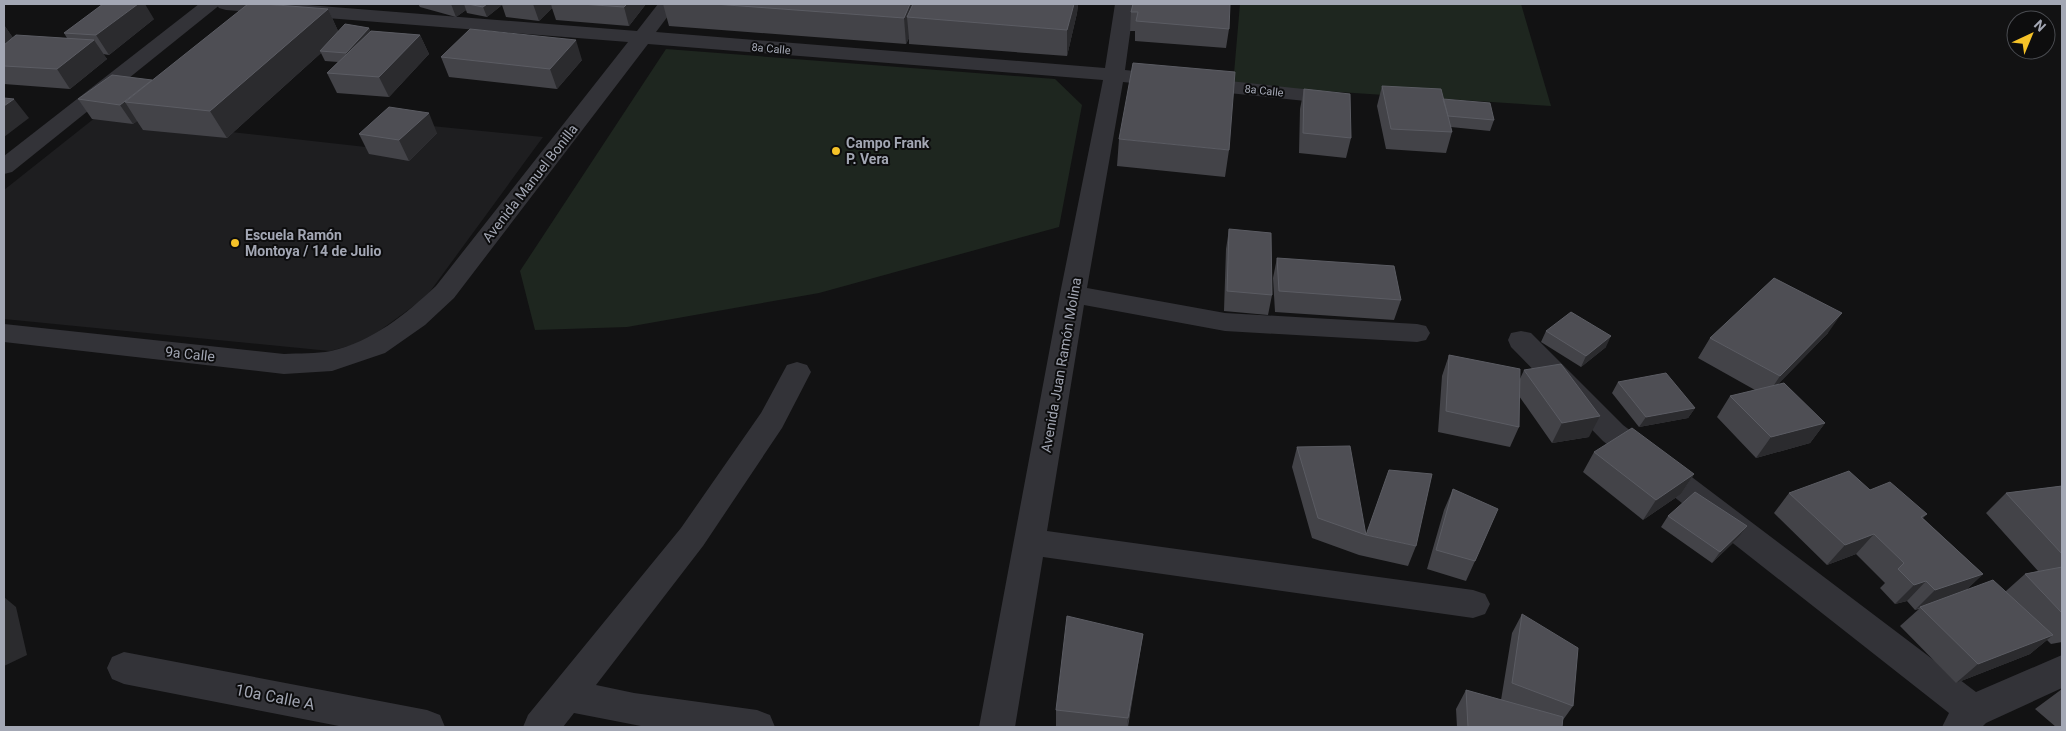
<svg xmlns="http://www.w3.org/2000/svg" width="2066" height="731" font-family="Roboto,sans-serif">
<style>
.built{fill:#1e1e20}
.green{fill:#1e261f}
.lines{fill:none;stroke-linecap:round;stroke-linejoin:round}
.minor{fill:#333338;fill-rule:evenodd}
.tertiary{fill:#333338;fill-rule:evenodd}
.wall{fill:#434348}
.shaded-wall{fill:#2b2b2e}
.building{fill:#4e4e54;stroke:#5b5c63}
.poi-dot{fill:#f5c228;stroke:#0d0d0e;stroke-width:2}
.labels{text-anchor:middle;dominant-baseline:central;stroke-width:4;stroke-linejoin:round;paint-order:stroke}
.far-street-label{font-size:11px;fill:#a3a7b4;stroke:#0d0d0e}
.poi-label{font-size:14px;font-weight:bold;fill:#a3a7b4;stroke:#0d0d0e;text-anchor:start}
.street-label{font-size:14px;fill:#a3a7b4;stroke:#0d0d0e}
.near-street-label{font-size:16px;fill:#a3a7b4;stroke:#0d0d0e}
</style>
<rect width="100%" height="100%" fill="#121213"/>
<path class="built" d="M 96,117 L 375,148 L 401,123 L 543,137 L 426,297 L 364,342 L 330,351 L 4,319 L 4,190 Z"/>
<path class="green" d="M 1240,4 L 1521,4 L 1551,106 L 1233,85 Z
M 666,49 L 1055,79 L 1082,105 L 1059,227 L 819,293 L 627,327 L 535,330 L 520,271 Z"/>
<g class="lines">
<path class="minor" d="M 216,4 L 295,4 L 637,31 L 658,4 L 677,4 L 656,32 L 1105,68 L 1115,4 L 1134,4 L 1125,70 L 1323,91 L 1326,96 L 1323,101 L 1315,102 L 1123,82 L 1087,288 L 1225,313 L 1417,324 L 1426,326 L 1430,333 L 1426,340 L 1417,342 L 1225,331 L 1084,305 L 1047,531 L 1473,590 L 1485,594 L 1490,604 L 1485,614 L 1473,618 L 1043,557 L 1015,727 L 979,727 L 1060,294 L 1103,80 L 648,44 L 454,298 L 425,325 L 385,353 L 332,371 L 284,374 L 4,342 L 4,324 L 284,354 C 299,353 316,354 331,351 C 372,342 406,314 436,286 L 628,42 L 226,10 L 219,8 Z
M 1521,331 L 1531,333 L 1623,425 L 1976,692 L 2062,655 L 2062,688 L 1986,723 L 1982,727 L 1942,727 L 1949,713 L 1603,441 L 1511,347 L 1508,340 L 1511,333 Z
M 797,362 L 807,365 L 811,372 L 782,428 L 703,546 L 596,685 L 634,693 L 757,710 L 770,715 L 775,727 L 646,727 L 574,713 L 563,727 L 523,727 L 528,715 L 681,528 L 761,413 L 787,365 Z
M 124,652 L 427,710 L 440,715 L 445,727 L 344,727 L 124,684 L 112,679 L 107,668 L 112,657 Z"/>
<path class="tertiary" d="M 199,4 L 221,4 L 12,172 L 4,174 L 4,156 Z"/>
</g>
<path class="wall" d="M 418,4 L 646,4 L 629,26 L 556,20 L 552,8 L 539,21 L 506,17 L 502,5 L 487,17 L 467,13 L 466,10 L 456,17 L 420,7 Z
M 663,4 L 1078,4 L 1077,13 L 1067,56 L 909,44 L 909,38 L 906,44 L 669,26 Z
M 1133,4 L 1229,29 L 1226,48 L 1135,41 L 1135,31 L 1130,31 L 1131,12 Z
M 328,9 L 338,31 L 369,28 L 370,31 L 420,35 L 429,54 L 389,97 L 337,93 L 327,73 L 338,62 L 325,61 L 321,53 L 227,138 L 143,130 L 137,121 L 133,124 L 92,119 L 78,99 L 152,80 Z
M 154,19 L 109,55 L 103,54 L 107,59 L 70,89 L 4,84 L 4,25 L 13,38 L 67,38 L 64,33 Z
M 441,57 L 582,60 L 557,89 L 449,77 Z
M 1382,86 L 1443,99 L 1494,120 L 1490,131 L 1451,127 L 1452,132 L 1446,153 L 1386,149 L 1377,106 Z
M 1304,89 L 1351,138 L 1346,158 L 1299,153 L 1300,109 Z
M 437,133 L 409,161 L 369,154 L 359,134 Z
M 1119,139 L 1229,150 L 1225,177 L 1117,166 Z
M 1229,229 L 1272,295 L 1268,315 L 1224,311 L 1226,249 Z
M 1277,258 L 1401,300 L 1394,320 L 1275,312 L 1273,278 Z
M 1546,331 L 1606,347 L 1581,367 L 1541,342 Z
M 1828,333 L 1778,384 L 1825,423 L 1810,443 L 1756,458 L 1717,417 L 1730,396 L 1755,390 L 1698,358 L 1710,338 Z
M 1449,355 L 1519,381 L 1524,370 L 1589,437 L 1552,443 L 1519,396 L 1519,427 L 1510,447 L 1438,432 L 1442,376 Z
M 1618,382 L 1695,408 L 1688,418 L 1639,427 L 1612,393 Z
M 1297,447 L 1366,535 L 1416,546 L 1408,566 L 1359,555 L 1312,538 L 1292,467 Z
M 1594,452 L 1694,474 L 1681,494 L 1643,520 L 1583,472 Z
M 2062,486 L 2062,642 L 2051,644 L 2047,640 L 2030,654 L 1956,683 L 1900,626 L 1919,609 L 1915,610 L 1907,601 L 1895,604 L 1880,588 L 1885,583 L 1856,554 L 1827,565 L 1774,513 L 1789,493 L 1870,490 L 1927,514 L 1923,518 L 1983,574 L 1966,590 L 2006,591 L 2025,574 L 2038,571 L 1986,513 L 2006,493 Z
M 1453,489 L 1475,561 L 1466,581 L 1427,569 L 1444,510 Z
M 1668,516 L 1747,526 L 1739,537 L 1712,563 L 1661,527 Z
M 1522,614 L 1573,706 L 1563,720 L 1562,727 L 1457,727 L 1456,709 L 1466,690 L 1501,700 L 1512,633 Z
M 1143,634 L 1128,727 L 1056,727 L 1056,710 Z
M 2062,689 L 2062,727 L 2056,727 L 2035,709 Z"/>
<path class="shaded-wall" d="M 138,4 L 145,4 L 154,19 L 109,55 L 96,35 Z
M 451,4 L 464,4 L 466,10 L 456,17 Z
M 487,4 L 501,4 L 502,5 L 487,17 L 483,7 Z
M 533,4 L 551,4 L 552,8 L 539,21 Z
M 627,4 L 646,4 L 629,26 L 624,7 Z
M 910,4 L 924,4 L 907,17 L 909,38 L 906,44 L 904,18 Z
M 1074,4 L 1078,4 L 1077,13 L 1067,56 L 1067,30 Z
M 328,9 L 340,35 L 320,51 L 321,53 L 227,138 L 210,111 Z
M 4,25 L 16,42 L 4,49 Z
M 369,28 L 374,38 L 351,64 L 346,53 Z
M 420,35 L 429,54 L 389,97 L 379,77 Z
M 94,40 L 107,59 L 70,89 L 57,69 Z
M 576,40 L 582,60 L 557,89 L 550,69 Z
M 152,80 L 125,102 L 137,121 L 133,124 L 120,105 Z
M 14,99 L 29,118 L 4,137 L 4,106 Z
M 429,113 L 437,133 L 409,161 L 399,140 Z
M 1842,313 L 1828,333 L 1766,397 L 1780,376 Z
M 1611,336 L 1606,347 L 1581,367 L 1586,356 Z
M 1695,408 L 1688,418 L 1639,427 L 1646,417 Z
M 1600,416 L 1589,437 L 1552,443 L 1562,423 Z
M 1825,423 L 1810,443 L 1756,458 L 1771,437 Z
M 1694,474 L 1681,494 L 1643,520 L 1656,500 Z
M 1747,526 L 1739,537 L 1712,563 L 1720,552 Z
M 1874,534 L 1856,554 L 1827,565 L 1845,545 Z
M 1983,574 L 1962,594 L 1920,607 L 1915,610 L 1935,590 Z
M 1926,581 L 1907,601 L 1895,604 L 1914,585 Z
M 4,597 L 16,607 L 27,655 L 4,666 Z
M 1143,634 L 1140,653 L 1127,727 L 1128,718 Z
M 2053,635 L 2030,654 L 1956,683 L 1978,664 Z"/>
<path class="building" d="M 103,4 L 138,4 L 96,35 L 64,33 Z
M 248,4 L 264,4 L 328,9 L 210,111 L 125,102 Z
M 468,4 L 487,4 L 483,7 Z
M 581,4 L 627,4 L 624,7 Z
M 714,4 L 910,4 L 904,18 Z
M 913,4 L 1074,4 L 1067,30 L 907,17 Z
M 1133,4 L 1230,4 L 1229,29 L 1136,21 L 1138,12 L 1131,12 Z
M 345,24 L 369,28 L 346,53 L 320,51 Z
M 470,29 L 576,40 L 550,69 L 441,57 Z
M 371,31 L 420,35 L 379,77 L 327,73 Z
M 16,35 L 94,40 L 57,69 L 4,66 L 4,45 Z
M 1133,63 L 1235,72 L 1229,150 L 1119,139 Z
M 112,75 L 152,80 L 120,105 L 78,99 Z
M 1382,86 L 1441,89 L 1452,132 L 1391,129 Z
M 1304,89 L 1350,94 L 1351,138 L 1303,133 Z
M 4,98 L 14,99 L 4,106 Z
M 1443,99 L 1490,103 L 1494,120 L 1448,116 Z
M 389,107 L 429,113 L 399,140 L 359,134 Z
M 1229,229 L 1271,233 L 1272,295 L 1227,291 Z
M 1277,258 L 1394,266 L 1401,300 L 1279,291 Z
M 1774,278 L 1842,313 L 1780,376 L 1710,338 Z
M 1571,312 L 1611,336 L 1586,356 L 1546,331 Z
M 1449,355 L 1520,369 L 1519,427 L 1446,411 Z
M 1561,364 L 1600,416 L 1562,423 L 1524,370 Z
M 1666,373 L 1695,408 L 1646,417 L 1618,382 Z
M 1784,383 L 1825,423 L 1771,437 L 1730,396 Z
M 1632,428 L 1694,474 L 1656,500 L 1594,452 Z
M 1350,446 L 1366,535 L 1318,518 L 1297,447 Z
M 1389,470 L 1432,474 L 1416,546 L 1366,535 Z
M 1849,471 L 1870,490 L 1890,482 L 1927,514 L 1921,517 L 1983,574 L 1935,590 L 1926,581 L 1914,585 L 1898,569 L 1904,563 L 1874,534 L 1845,545 L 1789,493 Z
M 2062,486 L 2062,554 L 2006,493 Z
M 1453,489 L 1498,509 L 1475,561 L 1436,550 Z
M 1695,492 L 1747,526 L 1720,552 L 1668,516 Z
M 2062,567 L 2062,613 L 2025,574 Z
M 1993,580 L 2053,635 L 1978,664 L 1920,607 Z
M 1522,614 L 1578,648 L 1573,706 L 1512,683 Z
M 1067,616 L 1143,634 L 1128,718 L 1056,710 Z
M 1466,690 L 1563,717 L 1562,727 L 1468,727 Z"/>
<g class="poi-dot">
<circle cx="836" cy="151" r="5"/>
<circle cx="235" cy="243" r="5"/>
</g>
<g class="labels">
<g class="far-street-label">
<text transform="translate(771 49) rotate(5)">8a Calle</text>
<text transform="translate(1264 91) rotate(6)">8a Calle</text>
</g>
<g class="poi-label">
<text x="846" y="143">Campo Frank<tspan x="846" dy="16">P. Vera</tspan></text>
<text x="245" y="235">Escuela Ramón<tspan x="245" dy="16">Montoya / 14 de Julio</tspan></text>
</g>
<g class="street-label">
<text transform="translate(530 183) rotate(-52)">Avenida Manuel Bonilla</text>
<text transform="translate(190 354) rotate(6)">9a Calle</text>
<text transform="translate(1061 365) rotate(-80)">Avenida Juan Ramón Molina</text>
</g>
<g class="near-street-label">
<text transform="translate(275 697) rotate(11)">10a Calle A</text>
</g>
</g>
<rect width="2066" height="731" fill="none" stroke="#a3a7b4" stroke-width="10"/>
<g transform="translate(2031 35) rotate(44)"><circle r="24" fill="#0d0d0e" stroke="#494b50"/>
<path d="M0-4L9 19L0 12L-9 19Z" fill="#f5c228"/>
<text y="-8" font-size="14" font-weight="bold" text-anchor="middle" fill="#a3a7b4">N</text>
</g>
</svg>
